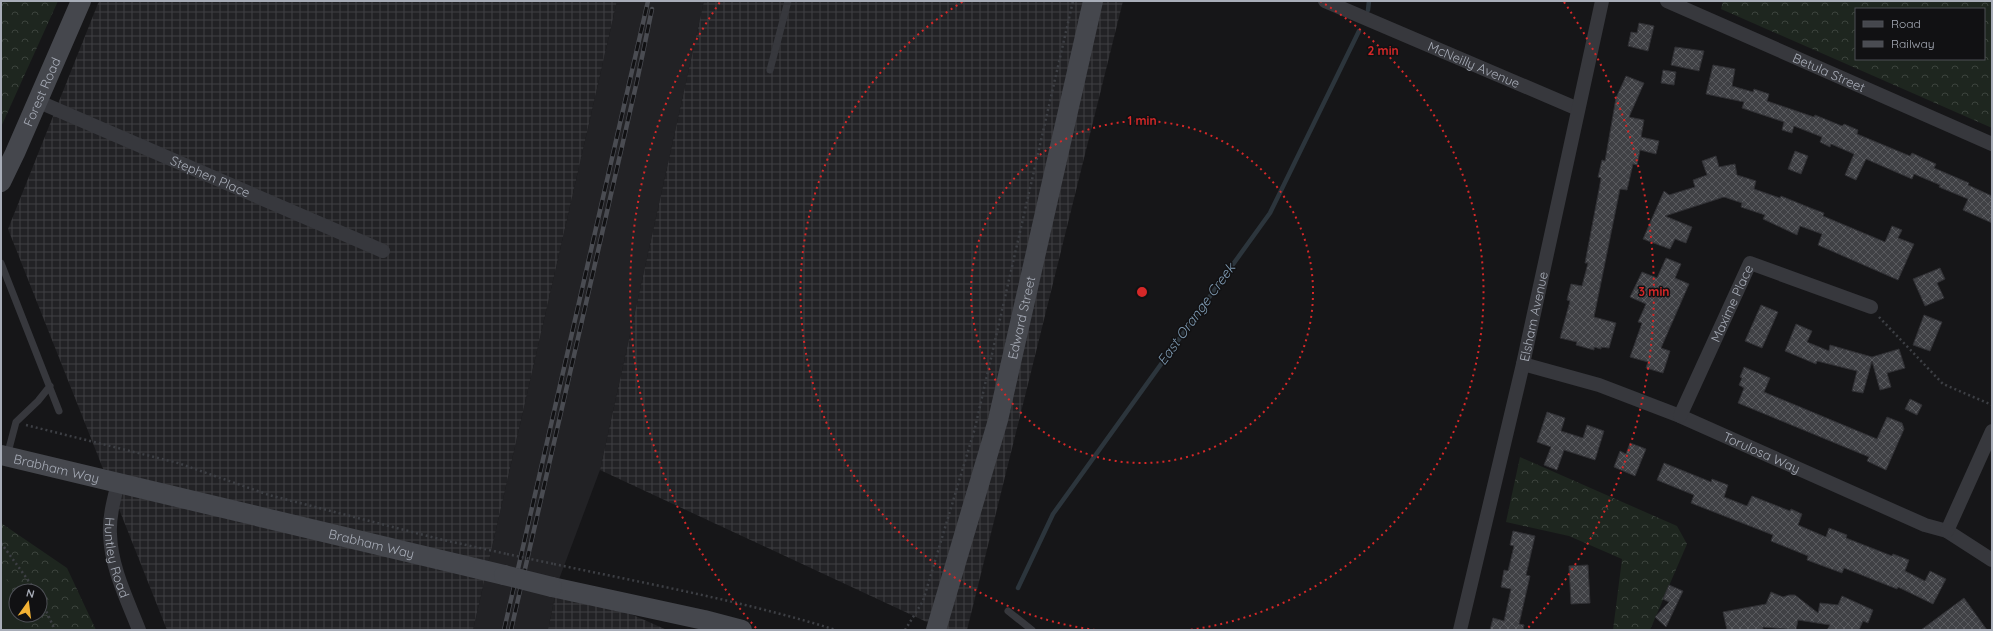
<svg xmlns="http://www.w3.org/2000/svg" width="1993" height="631" font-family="Quicksand,sans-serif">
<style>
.built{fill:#222225}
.industrial{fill:url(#industrial-grid)}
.forest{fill:url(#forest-crowns);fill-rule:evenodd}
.pitch{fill:#1e261f}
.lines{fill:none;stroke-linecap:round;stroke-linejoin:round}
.stream{stroke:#2c353c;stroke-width:4.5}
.building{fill:url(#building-cross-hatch);stroke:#303034}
.path{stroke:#3d3f44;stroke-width:2.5;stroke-dasharray:2 3;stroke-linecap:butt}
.lane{stroke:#37383d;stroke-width:7}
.street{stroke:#37383d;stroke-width:14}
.secondary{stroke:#45474d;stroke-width:20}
.rail-casing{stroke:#4a4c52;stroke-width:4.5}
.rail{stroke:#111113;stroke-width:3;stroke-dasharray:9;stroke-linecap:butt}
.path-bridge{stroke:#3d3f44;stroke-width:2.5;stroke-dasharray:2 3;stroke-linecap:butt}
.secondary-bridge{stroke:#45474d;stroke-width:20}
.ring{fill:none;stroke:#d62828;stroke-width:2;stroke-dasharray:2 4}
.labels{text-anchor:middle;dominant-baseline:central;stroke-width:3;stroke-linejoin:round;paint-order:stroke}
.street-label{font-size:13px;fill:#a8adb8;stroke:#111113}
.water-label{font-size:14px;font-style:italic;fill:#7f9bb3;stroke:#111113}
.centre{fill:#d62828;stroke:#111113;stroke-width:2}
.ring-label{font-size:12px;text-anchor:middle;font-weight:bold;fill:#d62828;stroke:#111113;stroke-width:3;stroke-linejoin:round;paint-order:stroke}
</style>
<defs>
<pattern id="industrial-grid" width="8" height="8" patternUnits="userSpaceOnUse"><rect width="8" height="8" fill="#222225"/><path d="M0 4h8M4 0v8" fill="none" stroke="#3f3f43"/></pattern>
<pattern id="forest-crowns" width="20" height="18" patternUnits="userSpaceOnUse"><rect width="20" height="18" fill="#1e261f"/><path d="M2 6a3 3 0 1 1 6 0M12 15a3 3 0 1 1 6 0" fill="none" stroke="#3c433d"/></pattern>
<pattern id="building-cross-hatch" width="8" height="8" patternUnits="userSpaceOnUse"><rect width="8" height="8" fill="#404145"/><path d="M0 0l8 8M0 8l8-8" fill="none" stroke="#595a5e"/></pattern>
</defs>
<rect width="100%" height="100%" fill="#161618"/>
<path class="built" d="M 617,1 L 704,1 L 600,470 L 558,582 L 548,630 L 473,630 Z"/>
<path class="industrial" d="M 99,1 L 617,1 L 473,630 L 167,630 L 8,229 Z
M 704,1 L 1123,1 L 967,630 L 944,630 L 600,470 Z
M 558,582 L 667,630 L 548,630 Z"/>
<path class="forest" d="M 1,1 L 58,1 L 1,127 Z
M 1723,1 L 1992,1 L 1992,128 L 1721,9 ZM 1856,9 L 1984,9 L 1984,59 L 1856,59 Z
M 1520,457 L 1677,526 L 1687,544 L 1650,630 L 1613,630 L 1622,559 L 1569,536 L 1506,522 Z
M 1,523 L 67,568 L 96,630 L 1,630 ZM 16,591 L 40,591 L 40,615 L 16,615 Z"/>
<path class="pitch" d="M 1,570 C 11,586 16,596 16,615 L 21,615 L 23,630 L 1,630 Z"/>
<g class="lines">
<path class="stream" d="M 1368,10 L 1369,1
M 1018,588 L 1053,514 L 1270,213 L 1359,31"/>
</g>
<path class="building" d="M 1639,23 L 1654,26 L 1648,51 L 1628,46 L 1631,32 L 1637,33 Z
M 1675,47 L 1704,51 L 1699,71 L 1671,65 Z
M 1713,65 L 1735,69 L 1732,86 L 1753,92 L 1754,89 L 1769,94 L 1767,101 L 1814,117 L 1815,115 L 1842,126 L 1844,124 L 1858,130 L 1857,134 L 1910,156 L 1912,153 L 1936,164 L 1934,168 L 1969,183 L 1968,185 L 1992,196 L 1992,223 L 1963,210 L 1968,199 L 1939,187 L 1940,185 L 1914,174 L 1912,179 L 1866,159 L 1856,180 L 1845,175 L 1854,154 L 1831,144 L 1830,147 L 1820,142 L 1822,137 L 1794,126 L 1792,133 L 1782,130 L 1784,122 L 1742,108 L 1744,102 L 1706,94 Z
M 1663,70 L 1676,72 L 1674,85 L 1661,83 Z
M 1626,76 L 1644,83 L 1629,117 L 1644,120 L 1641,137 L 1659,141 L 1656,154 L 1640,150 L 1637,165 L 1633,164 L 1627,190 L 1620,189 L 1594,317 L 1616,323 L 1609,348 L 1601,347 L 1601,349 L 1594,347 L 1594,350 L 1576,345 L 1577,342 L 1560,338 L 1570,301 L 1567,300 L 1571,284 L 1582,286 L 1588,263 L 1585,263 L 1600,184 L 1601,178 L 1598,177 L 1602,160 L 1605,161 L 1616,98 Z
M 1795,151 L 1808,156 L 1801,174 L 1788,169 Z
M 1716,156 L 1719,167 L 1735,164 L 1737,175 L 1756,181 L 1754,189 L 1780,198 L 1781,196 L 1813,209 L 1824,213 L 1823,216 L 1885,242 L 1892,226 L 1902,230 L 1898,238 L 1914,244 L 1898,280 L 1818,245 L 1822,234 L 1800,226 L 1797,235 L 1763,219 L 1765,215 L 1741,207 L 1742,203 L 1724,197 L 1665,216 L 1692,227 L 1686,243 L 1675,239 L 1670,249 L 1643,239 L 1664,191 L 1669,195 L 1695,187 L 1693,180 L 1707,175 L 1702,161 Z
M 1666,258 L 1681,264 L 1675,278 L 1689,284 L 1661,348 L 1670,351 L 1663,373 L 1646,368 L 1648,362 L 1630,357 L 1642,323 L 1638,322 L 1646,304 L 1630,297 L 1642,272 L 1657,278 Z
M 1940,268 L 1945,279 L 1937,283 L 1944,298 L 1925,306 L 1913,279 Z
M 1761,305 L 1778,312 L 1762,348 L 1745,341 Z
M 1924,315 L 1942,322 L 1930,351 L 1913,345 Z
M 1796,324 L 1812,331 L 1807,342 L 1829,351 L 1830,345 L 1872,357 L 1899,349 L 1905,368 L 1887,373 L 1891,387 L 1880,390 L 1872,361 L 1863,393 L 1852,391 L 1857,371 L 1817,361 L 1816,364 L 1785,351 Z
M 1744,367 L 1770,378 L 1764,392 L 1877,439 L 1887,417 L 1902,423 L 1904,429 L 1886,470 L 1867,461 L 1869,457 L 1738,403 L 1744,388 L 1739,385 L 1742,378 L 1740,377 Z
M 1910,399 L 1922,405 L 1917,415 L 1905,409 Z
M 1547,412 L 1565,418 L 1561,431 L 1583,438 L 1587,425 L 1604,431 L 1595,460 L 1564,450 L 1557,470 L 1544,465 L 1551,447 L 1537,442 Z
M 1630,443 L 1646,449 L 1635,476 L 1614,467 L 1620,451 L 1626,454 Z
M 1664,463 L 1711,482 L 1712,479 L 1728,485 L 1724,497 L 1747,506 L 1752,496 L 1790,511 L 1791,509 L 1802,514 L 1798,525 L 1826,537 L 1829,528 L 1847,535 L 1846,538 L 1892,556 L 1893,554 L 1909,560 L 1905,571 L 1925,581 L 1930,571 L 1946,579 L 1933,604 L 1898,587 L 1897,589 L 1844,568 L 1842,573 L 1807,560 L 1808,556 L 1771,541 L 1773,535 L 1691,503 L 1694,495 L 1657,480 Z
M 1513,531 L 1535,536 L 1526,575 L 1530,576 L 1519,624 L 1524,625 L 1523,630 L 1490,630 L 1493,618 L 1504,621 L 1511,589 L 1501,587 L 1504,570 L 1508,571 L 1514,546 L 1510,545 Z
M 1588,565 L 1590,603 L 1571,604 L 1569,566 Z
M 1669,585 L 1683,591 L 1666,627 L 1655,617 L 1669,602 L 1663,599 Z
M 1771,592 L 1783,597 L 1789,595 L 1795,595 L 1818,613 L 1820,603 L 1838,605 L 1842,596 L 1873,610 L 1868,623 L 1863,621 L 1859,630 L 1827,630 L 1830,625 L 1798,620 L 1796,630 L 1763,627 L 1763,630 L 1727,630 L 1723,612 L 1766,604 Z
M 1964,598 L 1987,630 L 1921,630 Z"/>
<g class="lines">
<path class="path" d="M 1879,317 L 1943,384 L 1992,405
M 26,425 L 178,463 L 269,495 L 439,539 L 507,554
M 1,543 L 36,591
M 554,564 C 648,584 744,601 836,630
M 40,598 L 55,630
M 905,630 L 923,601 L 975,428 L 1073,1"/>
<path class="lane" d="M 770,70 L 788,1
M 1,263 L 59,411
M 7,456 L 16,422 L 38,401 L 50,386
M 1008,611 L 1032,630"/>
<g class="street">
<path id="s1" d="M 1325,1 L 1578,109"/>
<path id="s2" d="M 1667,1 L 1992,144"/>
<path id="s3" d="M 37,101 L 383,251"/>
<path id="s4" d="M 1523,364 L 1599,385 L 1680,416 L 1925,525 L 1947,531 L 1992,560"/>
<path id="s5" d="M 1680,416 L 1750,263 L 1871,307"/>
<path id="s6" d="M 118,483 C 114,499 109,517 110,534 C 111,568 127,599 139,630"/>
<path d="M 1947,531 L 1992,431"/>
<path id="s7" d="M 1460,630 L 1523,364 L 1602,1"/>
</g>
<g class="secondary">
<path id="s8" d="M 1,182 L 15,153 L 81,1"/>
<path id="s9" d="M 1,455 L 504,575"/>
<path d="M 552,587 L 704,620 L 742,630"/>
<path id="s10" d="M 936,630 L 998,420 L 1093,1"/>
</g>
<g class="rail-casing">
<path id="rail" d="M 504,630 L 648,1
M 511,630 L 637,81 L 652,9"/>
</g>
<use href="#rail" class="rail"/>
<path class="path-bridge" d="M 507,554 L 554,564"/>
<path class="secondary-bridge" d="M 504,575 L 552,587"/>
</g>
<g class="ring">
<circle cx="1142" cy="292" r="171"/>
<path d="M1095 630A341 341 0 0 1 964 1M1320 1A341 341 0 0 1 1189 630"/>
<path d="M756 628A512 512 0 0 1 720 2M1564 2A512 512 0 0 1 1528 628"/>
</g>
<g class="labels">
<g class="street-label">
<text stroke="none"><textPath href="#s1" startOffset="162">McNeilly Avenue</textPath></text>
<text stroke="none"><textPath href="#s2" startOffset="177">Betula Street</textPath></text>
<text stroke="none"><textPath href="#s8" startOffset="99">Forest Road</textPath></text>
<text stroke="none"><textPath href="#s3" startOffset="189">Stephen Place</textPath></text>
<text stroke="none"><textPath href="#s5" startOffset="124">Maxime Place</textPath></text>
<text stroke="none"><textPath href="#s7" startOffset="322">Elsham Avenue</textPath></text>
<text stroke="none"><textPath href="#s10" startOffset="324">Edward Street</textPath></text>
<text stroke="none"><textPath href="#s4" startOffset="255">Torulosa Way</textPath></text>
<text stroke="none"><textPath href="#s9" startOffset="57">Brabham Way</textPath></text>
<text stroke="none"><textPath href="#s9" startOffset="381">Brabham Way</textPath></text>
<text stroke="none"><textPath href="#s6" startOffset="76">Huntley Road</textPath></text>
</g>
<g class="water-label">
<text transform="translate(1196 314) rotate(-54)">East Orange Creek</text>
</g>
</g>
<circle cx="1142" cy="292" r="6" class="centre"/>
<g class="ring-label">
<text x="1383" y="55">2 min</text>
<text x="1142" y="125">1 min</text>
<text x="1654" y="296">3 min</text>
</g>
<rect width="1993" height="631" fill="none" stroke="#a8adb8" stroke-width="4"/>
<rect x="1855" y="8" width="130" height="52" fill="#111113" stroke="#4d4f55"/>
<rect x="1863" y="21" width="20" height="6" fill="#45474d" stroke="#4d4f55"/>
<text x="1891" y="28" font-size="12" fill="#a8adb8">Road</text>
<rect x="1863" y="41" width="20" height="6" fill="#4a4c52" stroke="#4d4f55"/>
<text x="1891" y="48" font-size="12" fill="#a8adb8">Railway</text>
<g transform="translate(28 603) rotate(14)"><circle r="19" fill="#111113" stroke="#4d4f55"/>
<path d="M0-3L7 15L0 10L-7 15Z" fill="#f2b134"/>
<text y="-6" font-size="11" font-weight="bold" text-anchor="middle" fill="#a8adb8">N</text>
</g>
</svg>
